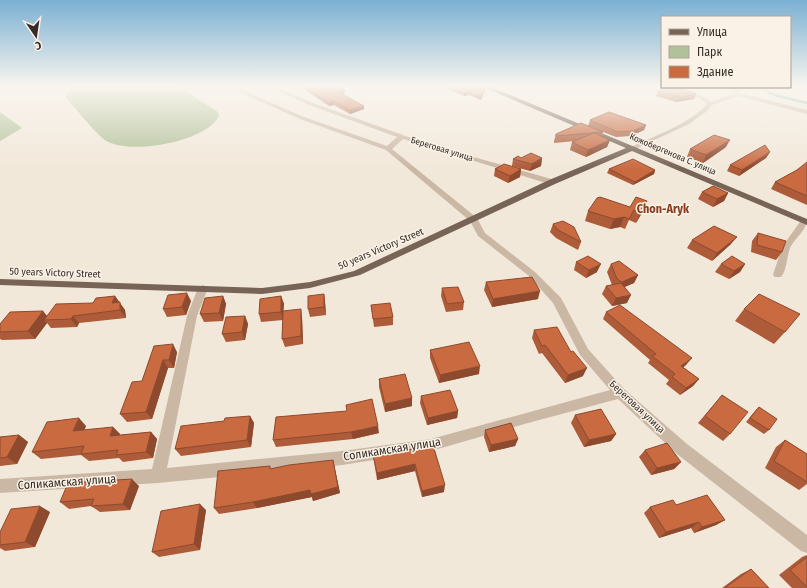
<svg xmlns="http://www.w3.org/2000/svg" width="807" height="588" font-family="'Fira Sans Condensed',sans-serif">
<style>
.green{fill:#b1c199}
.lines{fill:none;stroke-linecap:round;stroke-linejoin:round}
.stream{stroke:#78aab0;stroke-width:2.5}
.minor{fill:#cab8a5;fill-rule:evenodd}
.major{fill:#786457;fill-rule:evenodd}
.wall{fill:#ad5b38}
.shaded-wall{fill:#8d4a2e}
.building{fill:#c96a41;stroke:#8d4a2e}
.labels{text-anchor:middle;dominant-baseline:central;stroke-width:3;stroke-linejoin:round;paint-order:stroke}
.far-street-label{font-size:9px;fill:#362c27;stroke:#faf2e6}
.street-label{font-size:10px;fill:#362c27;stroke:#faf2e6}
.quarter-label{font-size:12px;font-weight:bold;fill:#873d1e;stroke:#faf2e6}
.near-street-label{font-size:12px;fill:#362c27;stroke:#faf2e6}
</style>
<rect width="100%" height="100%" fill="#f2e8da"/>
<path class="green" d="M 69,87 L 179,87 L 218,112 L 219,116 C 206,142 129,156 105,140 C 95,133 75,107 65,97 L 70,90 Z
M 0,112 L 22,128 L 0,141 Z"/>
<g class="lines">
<path class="stream" d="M 758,87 L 775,95 L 807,103"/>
<path class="minor" d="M 228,87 L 236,87 L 304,117 L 387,146 L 397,137 L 312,106 L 268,87 L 276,87 L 316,104 L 431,145 L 555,180 L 555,184 L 549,184 L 403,139 L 392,149 L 477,218 L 485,233 L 535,272 L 561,298 L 588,349 L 624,389 L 687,444 L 807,535 L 807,553 L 801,551 L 677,454 L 618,399 L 528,423 L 431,451 L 342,465 L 158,483 L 0,493 L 0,479 L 152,469 L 187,316 L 198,288 L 203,285 L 208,288 L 197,316 L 167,468 L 342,451 L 431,439 L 610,390 L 580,355 L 553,303 L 529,276 L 478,236 L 470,221 L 386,150 L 300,119 Z
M 669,87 C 684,87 700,93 711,102 L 735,93 L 729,87 L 735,87 L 740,93 L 807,110 L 807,114 L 738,96 L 712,105 L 707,111 L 689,124 L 635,149 L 631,149 L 631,147 C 654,136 690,124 707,104 L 699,98 Z
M 802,219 L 807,219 C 807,230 796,237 791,246 C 786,256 788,268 781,277 L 775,277 L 773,275 L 782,247 Z"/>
<path class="major" d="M 483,87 L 491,87 L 807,219 L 807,225 L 632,151 L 555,184 L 360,275 L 310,288 L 262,294 L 0,285 L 0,279 L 262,288 L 310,282 L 354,271 L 549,180 L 626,148 Z"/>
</g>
<path class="wall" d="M 301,87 L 340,87 L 345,90 L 345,93 L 342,94 L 364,109 L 350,114 L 334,105 L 329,106 Z
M 448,87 L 485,87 L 485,90 L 481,100 L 469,95 L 464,96 L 448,89 Z
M 658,91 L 696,94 L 694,99 L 676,102 L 656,96 Z
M 590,120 L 646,125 L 644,130 L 631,136 L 616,137 L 603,132 L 601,137 L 610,140 L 607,147 L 586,157 L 570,150 L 572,142 L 576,141 L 554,143 L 554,141 L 556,134 L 588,126 Z
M 726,147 L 703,163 L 687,157 L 690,149 Z
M 770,152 L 766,158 L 739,176 L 727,171 L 730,165 Z
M 542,158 L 541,166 L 530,171 L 512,166 L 513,159 Z
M 807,162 L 807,205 L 771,189 L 775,182 L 797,170 Z
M 495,169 L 521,169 L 520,177 L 508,183 L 494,176 Z
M 609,169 L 655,170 L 654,174 L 633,185 L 607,173 Z
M 702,192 L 728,193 L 724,201 L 713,207 L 698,199 Z
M 647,201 L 643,211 L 636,223 L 629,220 L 625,229 L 620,227 L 610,229 L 585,221 L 588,211 L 630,207 Z
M 553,224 L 581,242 L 578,250 L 556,238 L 550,232 Z
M 758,233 L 782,252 L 776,260 L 751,252 L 752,241 Z
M 692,240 L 731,244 L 712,261 L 687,248 Z
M 576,262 L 597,272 L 586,278 L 574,270 Z
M 611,264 L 638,275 L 634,283 L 624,287 L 627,303 L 612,306 L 602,294 L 606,286 L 612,285 L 607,272 Z
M 721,264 L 745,264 L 740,272 L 729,279 L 715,272 Z
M 486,282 L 538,299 L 492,307 L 484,290 Z
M 442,288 L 464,302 L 463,310 L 446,312 L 441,296 Z
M 324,294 L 325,302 L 326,315 L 310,317 L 308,309 Z
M 115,296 L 125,310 L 126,318 L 79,323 L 77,327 L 51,328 L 47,323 L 35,339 L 2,340 L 0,339 L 0,324 L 43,311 L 47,316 L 93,303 Z
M 223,296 L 226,304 L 223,321 L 204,322 L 200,314 Z
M 281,296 L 284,304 L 283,311 L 302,317 L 303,344 L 285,347 L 282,339 L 283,320 L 261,322 L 259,314 Z
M 191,301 L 186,315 L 167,317 L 163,309 Z
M 371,305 L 393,317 L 393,325 L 374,327 Z
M 744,309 L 785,332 L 774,344 L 735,321 Z
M 606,312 L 686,365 L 683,367 L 699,379 L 693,386 L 680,395 L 666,384 L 669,380 L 648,363 L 650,360 L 603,319 Z
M 245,316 L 248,324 L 245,340 L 226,342 L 222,334 Z
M 534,330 L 571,352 L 583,376 L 565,383 L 542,353 L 539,354 L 532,338 Z
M 154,346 L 177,352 L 174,368 L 168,368 L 152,419 L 127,422 L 120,414 L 142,381 Z
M 430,350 L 479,374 L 439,383 L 430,358 Z
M 379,379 L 412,398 L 412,406 L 385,412 L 379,387 Z
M 722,395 L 730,434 L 723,441 L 698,423 Z
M 421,396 L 458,411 L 457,418 L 427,425 L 420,403 Z
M 759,407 L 769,430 L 764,434 L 746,422 L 755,411 Z
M 575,415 L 616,434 L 611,441 L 584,447 L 571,423 Z
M 250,416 L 254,423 L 251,447 L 181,456 L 175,449 L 224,421 Z
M 276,417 L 379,433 L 353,439 L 276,447 L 273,440 Z
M 86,426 L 84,430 L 113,427 L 120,434 L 120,435 L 151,432 L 157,439 L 153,458 L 123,462 L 119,458 L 89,461 L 81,455 L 41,459 L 32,452 Z
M 485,430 L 518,439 L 515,446 L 489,452 L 484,437 Z
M 19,435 L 28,442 L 17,464 L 0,466 L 0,437 Z
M 785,440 L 807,454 L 807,484 L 799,490 L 765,468 L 776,447 Z
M 433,445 L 444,492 L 422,497 L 415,471 L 377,480 L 373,455 L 398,452 Z
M 645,450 L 681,462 L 674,469 L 651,475 L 639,457 Z
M 333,460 L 340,493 L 313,501 L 312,497 L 257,508 L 219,514 L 214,508 Z
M 139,486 L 130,510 L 100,512 L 91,506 L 69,509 L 60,502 Z
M 676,505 L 725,520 L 716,525 L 694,533 L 691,528 L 659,538 L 644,513 L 650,507 Z
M 206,510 L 200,550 L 159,557 L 152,552 Z
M 50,512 L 35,547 L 5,551 L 0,548 L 0,532 Z
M 807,555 L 807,588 L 792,588 L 779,575 L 802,557 Z
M 751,569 L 769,588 L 722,588 L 741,574 Z"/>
<path class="shaded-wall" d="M 485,87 L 485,90 L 481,100 L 481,97 Z
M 345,90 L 345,93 L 338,95 L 338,92 Z
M 469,92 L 469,95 L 464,96 L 464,93 Z
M 696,94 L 694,99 L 676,102 L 679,97 Z
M 334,101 L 334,105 L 329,106 L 329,103 Z
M 364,106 L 364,109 L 350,114 L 350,110 Z
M 646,125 L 644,130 L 631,136 L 633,131 Z
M 610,140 L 607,147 L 586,157 L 588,150 Z
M 730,140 L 726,147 L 703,163 L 706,155 Z
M 770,152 L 766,158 L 739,176 L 742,170 Z
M 542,158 L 541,166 L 530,171 L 532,164 Z
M 521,169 L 520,177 L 508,183 L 510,176 Z
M 655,170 L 654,174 L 633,185 L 635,182 Z
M 728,193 L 724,201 L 713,207 L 717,199 Z
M 647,201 L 643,211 L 636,223 L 640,213 Z
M 624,217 L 620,227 L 610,229 L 614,219 Z
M 737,237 L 731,244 L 712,261 L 717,253 Z
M 601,264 L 597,272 L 586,278 L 589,270 Z
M 745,264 L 740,272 L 729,279 L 734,271 Z
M 638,275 L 634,283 L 618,290 L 622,282 Z
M 540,291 L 538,299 L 492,307 L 493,299 Z
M 187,293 L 191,301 L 186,315 L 182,307 Z
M 324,294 L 325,302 L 326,315 L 324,307 Z
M 631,295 L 627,303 L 612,306 L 616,298 Z
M 115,296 L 125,310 L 126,318 L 120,310 L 120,304 L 117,311 L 112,303 Z
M 223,296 L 226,304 L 223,321 L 219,313 Z
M 281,296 L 284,304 L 283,320 L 281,312 Z
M 301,309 L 302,317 L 303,344 L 301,336 Z
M 43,311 L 49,319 L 44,320 L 47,323 L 35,339 L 28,331 Z
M 73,316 L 79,323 L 77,327 L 71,319 Z
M 245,316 L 248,324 L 245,340 L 242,332 Z
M 173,344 L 177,352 L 174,368 L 169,360 Z
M 692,358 L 686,365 L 676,373 L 681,366 Z
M 163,360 L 168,368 L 152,419 L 146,412 Z
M 480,366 L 479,374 L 439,383 L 440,375 Z
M 587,368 L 583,376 L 565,383 L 568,375 Z
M 699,379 L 693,386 L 680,395 L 686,388 Z
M 412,398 L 412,406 L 385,412 L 385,404 Z
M 458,411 L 457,418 L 427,425 L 428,418 Z
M 250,416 L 254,423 L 251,447 L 247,440 Z
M 79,418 L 86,426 L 81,438 L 73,431 Z
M 378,426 L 379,433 L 353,439 L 351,432 Z
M 113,427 L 120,434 L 117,444 L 110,436 Z
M 151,432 L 157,439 L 153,458 L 146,452 Z
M 616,434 L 611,441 L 584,447 L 589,440 Z
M 19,435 L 28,442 L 17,464 L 7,457 Z
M 518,439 L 515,446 L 489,452 L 491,445 Z
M 333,460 L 340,493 L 313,501 L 312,497 L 257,508 L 253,502 Z
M 681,462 L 674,469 L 651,475 L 657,468 Z
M 415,464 L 415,471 L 377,480 L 377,473 Z
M 132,479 L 139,486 L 130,510 L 123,504 Z
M 445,485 L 444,492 L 422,497 L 422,491 Z
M 200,504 L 206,510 L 200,550 L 194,544 Z
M 40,506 L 50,512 L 35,547 L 25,542 Z
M 725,520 L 716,525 L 694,533 L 702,527 Z
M 699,522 L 691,528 L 659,538 L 666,532 Z"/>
<path class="building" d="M 305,87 L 340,87 L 345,90 L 338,92 L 364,106 L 350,110 L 334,101 L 329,103 Z
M 451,87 L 485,87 L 481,97 L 469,92 L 464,93 Z
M 666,87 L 680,87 L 696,94 L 679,97 L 658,91 Z
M 609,112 L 646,125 L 633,131 L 618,132 L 590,120 Z
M 581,123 L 603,132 L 556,136 L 556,134 Z
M 594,133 L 610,140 L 588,150 L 572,142 Z
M 714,135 L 730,140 L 706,155 L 690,149 Z
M 765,145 L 770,152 L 742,170 L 730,165 Z
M 531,153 L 542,158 L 532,164 L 513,159 L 518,156 L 521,158 Z
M 633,159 L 655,170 L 635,182 L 609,169 Z
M 807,162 L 807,196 L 775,182 L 797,170 Z
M 504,164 L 521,169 L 510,176 L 495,169 Z
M 713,186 L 728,193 L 717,199 L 702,192 Z
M 600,197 L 630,207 L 636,197 L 647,201 L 640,213 L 634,210 L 629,219 L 624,217 L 614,219 L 588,211 L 597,198 Z
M 563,221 L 574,227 L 581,242 L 558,230 L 553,224 Z
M 714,226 L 737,237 L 717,253 L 692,240 Z
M 758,233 L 786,241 L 782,252 L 757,245 Z
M 588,256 L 601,264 L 589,270 L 576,262 Z
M 732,256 L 745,264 L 734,271 L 721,264 Z
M 619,261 L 638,275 L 622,282 L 617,279 L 611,264 Z
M 532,277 L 540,291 L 493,299 L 486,282 Z
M 621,283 L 631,295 L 616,298 L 606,286 Z
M 458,287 L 464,302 L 447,304 L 442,288 Z
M 187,293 L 182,307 L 163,309 L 168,295 Z
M 324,294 L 324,307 L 308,309 L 308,296 Z
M 759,294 L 800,314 L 785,332 L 744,309 Z
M 115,296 L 112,303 L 120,302 L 120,310 L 73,316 L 71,319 L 44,320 L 56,304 L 93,303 L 96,298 Z
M 223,296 L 219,313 L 200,314 L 205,298 Z
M 281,296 L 281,312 L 259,314 L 260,299 Z
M 390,303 L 393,317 L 373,319 L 371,305 Z
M 620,305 L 692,358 L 681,366 L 699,379 L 686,388 L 672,377 L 675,374 L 652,356 L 656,354 L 606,312 Z
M 301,309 L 301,336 L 282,339 L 283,311 Z
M 43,311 L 28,331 L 0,332 L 0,324 L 10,312 Z
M 245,316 L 242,332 L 222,334 L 226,317 Z
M 557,327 L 571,352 L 573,351 L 587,368 L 568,375 L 545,345 L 542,346 L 534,330 Z
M 469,342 L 480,366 L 440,375 L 430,350 Z
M 173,344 L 169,360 L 163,360 L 146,412 L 120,414 L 132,382 L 142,381 L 154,346 Z
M 405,374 L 412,398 L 385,404 L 379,379 Z
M 450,390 L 458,411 L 428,418 L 421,396 Z
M 722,395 L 748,412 L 730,434 L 705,416 Z
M 372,399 L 378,426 L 351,432 L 273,440 L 276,417 L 347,411 L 346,405 Z
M 759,407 L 777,419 L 769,430 L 750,418 Z
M 601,409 L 616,434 L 589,440 L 575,415 Z
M 250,416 L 247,440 L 175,449 L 181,426 L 224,421 L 225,418 Z
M 79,418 L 73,431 L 113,427 L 110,436 L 151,432 L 146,452 L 116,455 L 118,450 L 81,454 L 84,446 L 32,452 L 47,422 Z
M 511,423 L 518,439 L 491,445 L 485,430 Z
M 19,435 L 7,457 L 0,458 L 0,437 Z
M 785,440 L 807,454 L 807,482 L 774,461 Z
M 667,443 L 681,462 L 657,468 L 645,450 Z
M 433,445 L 445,485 L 422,491 L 415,464 L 377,473 L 373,455 L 398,451 L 398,452 Z
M 333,460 L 338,487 L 311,494 L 310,490 L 253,502 L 214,508 L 218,471 L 270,466 L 270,469 L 289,465 Z
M 132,479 L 123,504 L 91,506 L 94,499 L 60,502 L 68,483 Z
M 707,495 L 725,520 L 702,527 L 699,522 L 666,532 L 650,507 L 673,500 L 676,505 Z
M 200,504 L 194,544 L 152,552 L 161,511 Z
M 40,506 L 25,542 L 0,545 L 0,532 L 11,509 Z
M 807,557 L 807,587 L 790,570 Z
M 751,569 L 769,588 L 727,588 L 726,587 Z"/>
<linearGradient id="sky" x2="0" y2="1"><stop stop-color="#7bb0d2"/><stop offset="0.51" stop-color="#f9f5ee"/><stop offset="1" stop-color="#f9f5ee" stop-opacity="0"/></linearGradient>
<rect width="807" height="169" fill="url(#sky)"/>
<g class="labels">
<g class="far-street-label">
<text transform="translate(442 149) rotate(17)">Береговая улица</text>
<text transform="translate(673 154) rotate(23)">Кожобергенова С. улица</text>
</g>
<g class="street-label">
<text transform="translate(381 249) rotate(-23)">50 years Victory Street</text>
<text transform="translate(55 273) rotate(2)">50 years Victory Street</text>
<text transform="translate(637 407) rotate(43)">Береговая улица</text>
</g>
<g class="quarter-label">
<text x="663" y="209">Chon-Aryk</text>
</g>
<g class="near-street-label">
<text transform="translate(392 449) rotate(-9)">Соликамская улица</text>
<text transform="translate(67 482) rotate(-4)">Соликамская улица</text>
</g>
</g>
<rect x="661" y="16" width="130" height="72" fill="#faf2e6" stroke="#aca39a"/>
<rect x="669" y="29" width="20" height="6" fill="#786457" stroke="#aca39a"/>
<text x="697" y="36" font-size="12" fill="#362c27">Улица</text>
<rect x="669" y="46" width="20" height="12" fill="#b1c199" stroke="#aca39a"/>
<text x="697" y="56" font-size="12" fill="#362c27">Парк</text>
<rect x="669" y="66" width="20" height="12" fill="#c96a41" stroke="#aca39a"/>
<text x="697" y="76" font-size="12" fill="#362c27">Здание</text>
<g transform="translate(36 36) rotate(167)" stroke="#faf2e6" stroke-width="3" paint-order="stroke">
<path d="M0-3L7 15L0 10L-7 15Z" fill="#362c27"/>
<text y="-6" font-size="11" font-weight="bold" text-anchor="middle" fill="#362c27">С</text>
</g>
</svg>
